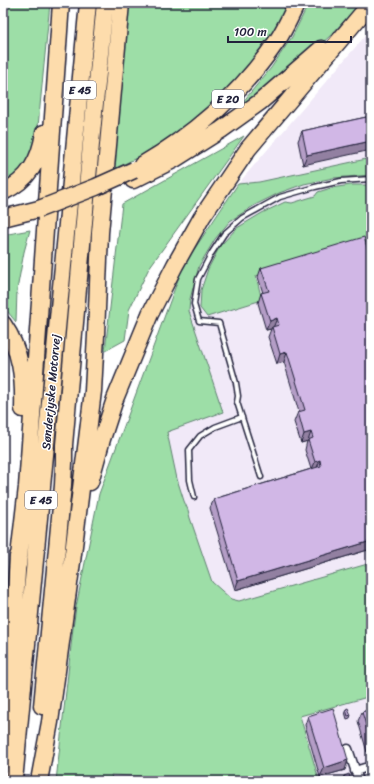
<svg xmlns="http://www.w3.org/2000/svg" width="374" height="784" font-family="Sriracha,sans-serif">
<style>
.built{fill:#f1e9f8}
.green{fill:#9ddea7;stroke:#608071}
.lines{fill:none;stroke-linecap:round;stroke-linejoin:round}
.service-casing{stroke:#22223b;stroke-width:7}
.minor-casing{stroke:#22223b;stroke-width:11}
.motorway-casing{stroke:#22223b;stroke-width:19}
.service{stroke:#fff;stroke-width:4}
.minor{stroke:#fff;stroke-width:8}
.motorway{stroke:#fddcac;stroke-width:16}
.motorway-bridge-casing{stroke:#22223b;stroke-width:19;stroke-linecap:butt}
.motorway-bridge{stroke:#fddcac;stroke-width:16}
.wall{fill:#b49dc6;stroke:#22223b}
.shaded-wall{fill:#9280a1;stroke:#22223b}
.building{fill:#d1b7e6;stroke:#22223b}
.labels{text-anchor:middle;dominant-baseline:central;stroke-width:3;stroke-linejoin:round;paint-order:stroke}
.shield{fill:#fff;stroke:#646476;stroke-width:1}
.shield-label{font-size:11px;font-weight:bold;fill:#22223b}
.street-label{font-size:12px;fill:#22223b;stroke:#fff}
</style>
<rect width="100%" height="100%" fill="#fff"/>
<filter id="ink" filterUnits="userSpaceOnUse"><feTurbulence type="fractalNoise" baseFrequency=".025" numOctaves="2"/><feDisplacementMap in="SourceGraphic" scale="8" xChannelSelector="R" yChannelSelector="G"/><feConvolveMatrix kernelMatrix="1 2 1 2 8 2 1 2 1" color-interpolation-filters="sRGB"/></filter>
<g filter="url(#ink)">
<path class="built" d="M 371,29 L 371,781 L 259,781 L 167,731 L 99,494 L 183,266 L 238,184 Z
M 111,775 L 225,780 L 226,781 L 113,781 Z"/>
<path class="green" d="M 3,3 L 50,3 L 37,137 L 28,164 L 8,182 L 3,184 Z
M 128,3 L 291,3 L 271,37 L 228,94 L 167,143 L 112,170 Z
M 309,3 L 361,3 L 331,35 L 283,79 L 189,146 L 241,104 L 271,68 L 292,37 Z
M 244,136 L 149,268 L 129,310 L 125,340 L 105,351 L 122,204 Z
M 371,158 L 371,175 L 333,178 L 304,184 L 279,193 L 255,205 L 230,221 L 215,239 L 199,266 L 190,299 L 189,311 L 223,412 L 167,432 L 177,479 L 184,501 L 188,510 L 190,518 L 212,582 L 231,599 L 239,601 L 371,563 L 371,696 L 300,716 L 319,780 L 315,781 L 226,781 L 225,780 L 111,775 L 113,781 L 56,781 L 73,628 L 76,607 L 99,494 L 183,266 L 238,184 L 259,182 Z
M 351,185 L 371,185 L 371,276 L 361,245 L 256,276 L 262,300 L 207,317 L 200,308 L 201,290 L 208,269 L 220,246 L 237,228 L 262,213 L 285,202 L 292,203 L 315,196 L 318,192 L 331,188 Z
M 30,230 L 24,252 L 17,290 L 16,322 L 3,306 L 3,235 Z"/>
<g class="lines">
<g class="service-casing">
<path id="service" d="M 261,477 L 237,402 L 238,396 L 236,383 L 219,323 L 199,321 L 194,304 L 198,279 L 211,254 L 224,234 L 242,218 L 280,197 L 315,187 L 341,181 L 371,179
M 194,497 L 190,480 L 189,450 L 200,436 L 215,427 L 242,417"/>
</g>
<g class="minor-casing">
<path id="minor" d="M 348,749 L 359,781
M 355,771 L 371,766"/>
</g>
<g class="motorway-casing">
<path id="motorway" d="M 142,165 C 195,134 242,92 277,41 C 285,29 291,15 297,3
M 133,180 L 175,159 L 221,130 L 260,102 L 321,49
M 3,192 C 29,180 40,160 44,133
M 3,218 L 39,209
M 3,324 C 21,350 24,378 23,409
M 90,482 L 102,439 L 115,399 L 150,314 L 175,265 L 202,217 L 248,149 L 371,3
M 18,565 L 27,487 L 61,3
M 42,706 L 63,485 L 64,463 L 64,445 L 92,133 L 105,3
M 5,758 L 18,556
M 14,781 L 88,3
M 39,781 L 50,722 L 72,562 L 93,391 L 96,335 L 100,233 L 121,3"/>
</g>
<use href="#service" class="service"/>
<use href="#minor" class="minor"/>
<use href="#motorway" class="motorway"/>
<g class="motorway-bridge-casing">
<path id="motorway-bridge" d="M 39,209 L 96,187 L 134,170"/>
</g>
<use href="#motorway-bridge" class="motorway-bridge"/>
</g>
<path class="wall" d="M 371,48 L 371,66 L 367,58 Z
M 371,116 L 303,165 L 298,141 L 302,131 Z
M 261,268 L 370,460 L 371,463 L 371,549 L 235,590 L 210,508 L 214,499 L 311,469 L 305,450 L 307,441 L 301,443 L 294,422 L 298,412 L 299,412 L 284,362 L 277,364 L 268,337 L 271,329 L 266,330 L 258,303 L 261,293 L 263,293 L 258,277 Z
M 346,709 L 351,715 L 350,718 L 347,719 L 345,712 Z
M 371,709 L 371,751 L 367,752 L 358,721 L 362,712 Z
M 308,716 L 345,770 L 320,777 L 305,725 Z
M 344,776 L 351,781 L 342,781 Z"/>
<path class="shaded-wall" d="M 371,141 L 371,150 L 303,165 L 307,155 Z
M 277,318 L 273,328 L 272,327 L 271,329 L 266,330 L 270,321 Z
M 287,352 L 284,362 L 277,364 L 280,354 Z
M 311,432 L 308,441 L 301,443 L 304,434 Z
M 371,451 L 371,460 L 364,462 L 368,452 Z
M 320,460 L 316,470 L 311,472 L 315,462 Z
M 371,541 L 371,549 L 235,590 L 238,581 Z
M 371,742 L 371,751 L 367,752 Z
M 348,760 L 345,770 L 320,777 L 324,768 Z"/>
<path class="building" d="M 371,116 L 371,141 L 307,155 L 302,131 Z
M 364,237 L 371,261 L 371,451 L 368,452 L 371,463 L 371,541 L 238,581 L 214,499 L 321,466 L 320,460 L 315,462 L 308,440 L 313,438 L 311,432 L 304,434 L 298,412 L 305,410 L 287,352 L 280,354 L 272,327 L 279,325 L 277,318 L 270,321 L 261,293 L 269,291 L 261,268 Z
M 333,708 L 348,760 L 324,768 L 308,716 Z
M 348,708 L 351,715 L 348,716 L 346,709 Z
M 371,709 L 371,742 L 362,712 Z
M 349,774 L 351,781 L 345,781 L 344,776 Z"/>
</g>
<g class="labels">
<g class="shield">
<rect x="64" y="81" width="32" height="18" rx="3"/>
<rect x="212" y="90" width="32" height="18" rx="3"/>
<rect x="25" y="491" width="32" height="18" rx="3"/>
</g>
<g class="shield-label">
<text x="80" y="90">E 45</text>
<text x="228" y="99">E 20</text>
<text x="41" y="500">E 45</text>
</g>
<g class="street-label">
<text transform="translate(51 392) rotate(-85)">Sønderjyske Motorvej</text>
</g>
</g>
<rect width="374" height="784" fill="none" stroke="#fff" stroke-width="16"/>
<rect x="8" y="8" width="358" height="768" fill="none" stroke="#22223b" stroke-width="1.5" filter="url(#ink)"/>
<path d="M228 36v6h123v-6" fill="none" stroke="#22223b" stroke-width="2"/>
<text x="234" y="36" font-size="12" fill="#22223b" stroke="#ffffff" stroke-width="3" paint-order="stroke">100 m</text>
</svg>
